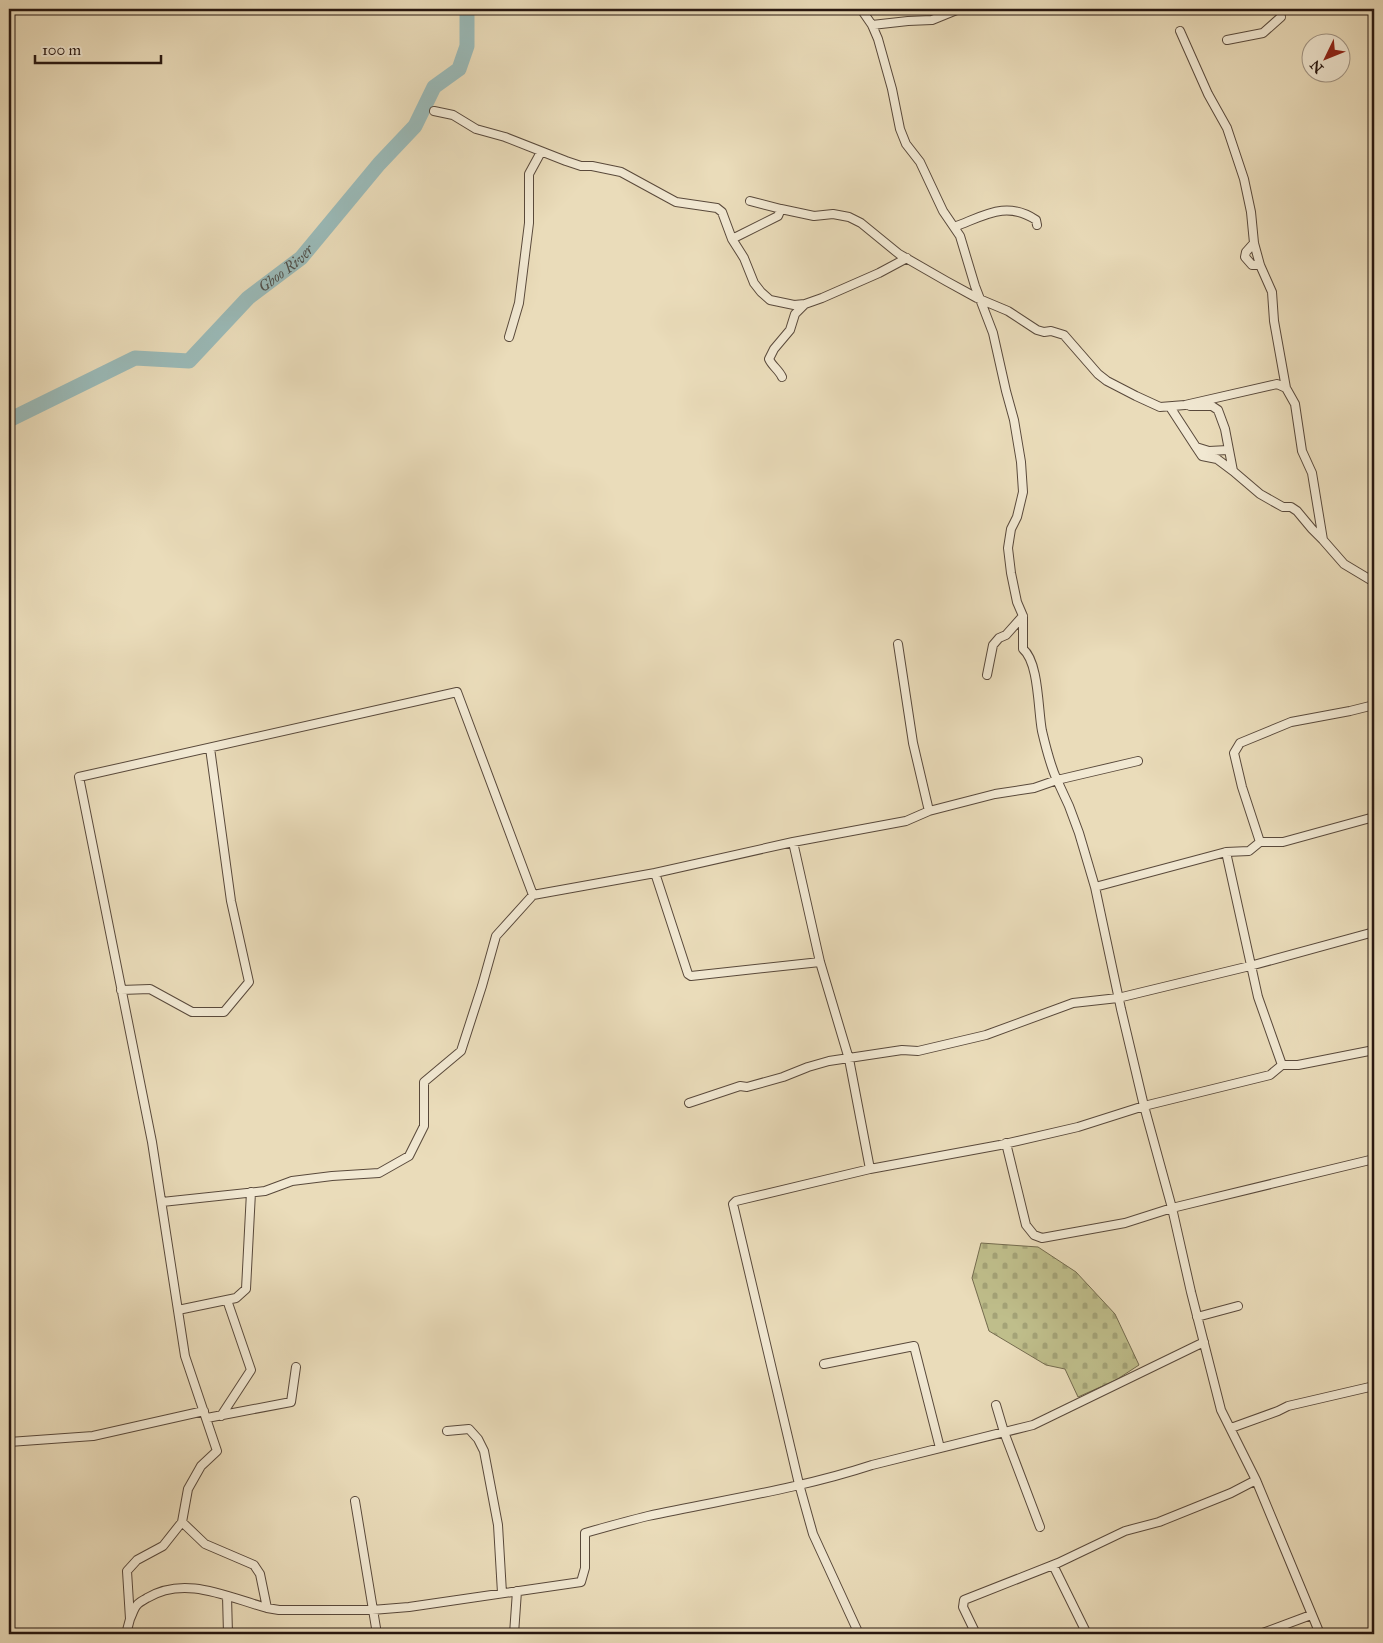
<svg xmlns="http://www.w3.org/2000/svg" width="1383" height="1643" font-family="'IM FELL Great Primer',serif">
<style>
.cemetery{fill:url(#cemetery-stones);stroke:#746b4e}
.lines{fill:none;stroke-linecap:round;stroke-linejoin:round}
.river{stroke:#9abab8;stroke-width:15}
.street-casing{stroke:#59493b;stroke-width:10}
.street{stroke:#f1e8d2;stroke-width:8}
.labels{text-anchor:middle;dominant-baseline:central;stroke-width:4;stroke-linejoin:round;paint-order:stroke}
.water-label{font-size:15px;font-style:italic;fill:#51514b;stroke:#f1e8d2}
</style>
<defs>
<pattern id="cemetery-stones" width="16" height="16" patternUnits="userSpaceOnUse" patternTransform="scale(1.25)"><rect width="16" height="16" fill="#bfbe8b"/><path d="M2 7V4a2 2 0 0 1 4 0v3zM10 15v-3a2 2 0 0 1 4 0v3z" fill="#a4a377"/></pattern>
</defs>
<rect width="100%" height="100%" fill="#eadcba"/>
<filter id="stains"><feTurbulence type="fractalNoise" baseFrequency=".004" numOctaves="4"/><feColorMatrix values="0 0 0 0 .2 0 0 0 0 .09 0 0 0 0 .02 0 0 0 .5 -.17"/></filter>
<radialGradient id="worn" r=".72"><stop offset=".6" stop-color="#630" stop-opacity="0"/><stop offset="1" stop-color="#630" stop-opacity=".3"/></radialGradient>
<path class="cemetery" d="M 981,1243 L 1038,1247 L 1076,1272 L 1115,1314 L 1139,1365 L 1116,1380 L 1078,1397 L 1065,1369 L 1046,1365 L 989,1331 L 972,1278 Z"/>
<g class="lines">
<path class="river" id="s1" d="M 9,420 L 135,358 L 189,361 L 248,298 L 301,258 L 379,164 L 415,126 L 434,87 L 459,69 L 467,46 L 467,9"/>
<g class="street-casing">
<path id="street" d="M 861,9 L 872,25 L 878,39 L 892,89 L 900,129 L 906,144 L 920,162 L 943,211 L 960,236 L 975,286 L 993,333 L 1006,391 L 1014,420 L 1021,462 L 1023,492 L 1017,517 L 1011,529 L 1008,548 L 1011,573 L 1017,602 L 1023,616 L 1023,649 C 1039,662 1038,711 1042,731 C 1046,748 1050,765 1057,780 L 1138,761
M 872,25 L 908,21 L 932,20 L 959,9
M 1180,31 L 1208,94 L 1227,128 L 1244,179 L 1251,212 L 1254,243 L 1260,265 L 1272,292 L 1274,321 L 1286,388
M 1227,40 L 1263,33 L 1281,17
M 434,111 L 453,115 L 476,129 L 505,137 L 566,161 L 581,166 L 592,166 L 621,172 L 676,202 L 717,208 L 722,212 L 732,239 L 744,258 L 754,283 L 761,292 L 770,300 L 794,305 L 805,304
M 750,201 L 781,209
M 954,227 C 984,216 1006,200 1036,220 L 1037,225
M 732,239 L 778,216 L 781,209 L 814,216 L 833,214 L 849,217 L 861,223 L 899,254 L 946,281 L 977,298 L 1008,311 L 1037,330 L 1044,332 L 1051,331 L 1064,335 L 1098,374 L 1107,381 L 1136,396 L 1160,407 L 1185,405 L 1277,384 L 1286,388 L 1295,404 L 1302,451 L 1312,473 L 1323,540 L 1344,564 L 1374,582
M 1254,243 L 1246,252 L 1245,257 L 1252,265 L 1260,265
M 509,337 L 519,303 L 529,223 L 529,174 L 541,152
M 782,377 C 779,370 772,366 769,359 L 774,349 L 790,330 L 795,314 L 805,304 L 822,298 L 879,273 L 907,258
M 1190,406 L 1212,406 L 1218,410 L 1225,429 L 1233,471 L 1260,494 L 1283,507 L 1291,507 L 1297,511 L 1312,529 L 1323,540
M 1170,407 L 1196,447 L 1209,451 L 1228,450
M 1196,447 L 1202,456 L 1217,459 L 1233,471
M 987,675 L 993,645 L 999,638 L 1006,635 L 1023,616
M 1374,705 L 1350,711 L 1291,722 L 1240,743 L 1234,753 L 1242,787 L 1260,842 L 1249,851 L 1226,852 L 1258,997 L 1282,1065 L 1298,1065 L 1374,1050
M 929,811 L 995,794 L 1034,788 L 1057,780 L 1069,806 L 1079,833 L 1095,887 L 1121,1009 L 1144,1106 L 1172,1208 L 1191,1292 L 1221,1410 L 1256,1480 L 1320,1634
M 793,842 L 820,962 L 849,1059 L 870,1169
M 1260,842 L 1283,842 L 1374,817
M 655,873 L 793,842 L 906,821 L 929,811 L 913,743 L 898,644
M 1095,887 L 1226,852
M 121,990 L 150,989 L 192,1012 L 224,1012 L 249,982 L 231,901 L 210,748
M 689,1103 L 740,1086 L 747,1087 L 783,1077 L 808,1067 L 829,1061 L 902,1050 L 918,1051 L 986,1035 L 1073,1003 L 1118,998 L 1250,966 L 1374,932
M 1006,1143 L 1026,1225 L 1034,1235 L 1042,1238 L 1125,1223 L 1172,1208 L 1374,1159
M 162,1202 L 265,1191 L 292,1181 L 332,1176 L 379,1173 L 409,1156 L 424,1126 L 424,1082 L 461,1051 L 482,986 L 496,936 L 533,895
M 178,1310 L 236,1298 L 246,1289 L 251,1192
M 1197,1317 L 1238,1306
M 824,1364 L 914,1346 L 940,1448
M 996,1405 L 1004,1432 L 1040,1527
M 221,1416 L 251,1370 L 227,1300
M 207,1418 L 291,1402 L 296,1367
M 1231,1428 L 1278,1411 L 1288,1406 L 1374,1386
M 447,1431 L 469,1429 L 478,1439 L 484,1451 L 498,1525 L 502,1593
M 9,1442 L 93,1436 L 204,1411
M 355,1501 L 377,1634
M 182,1522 L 205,1544 L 254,1565 L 260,1574 L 267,1608 L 279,1610 L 372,1610 L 409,1607 L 581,1582 L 585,1568 L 585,1533 C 606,1527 627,1521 648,1516 C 722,1500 799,1489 872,1465 L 1033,1425 L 1204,1342
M 1053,1565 L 1087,1634
M 227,1596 L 228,1634
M 130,1619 C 132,1615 134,1608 137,1605 C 139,1602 144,1600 147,1598 C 185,1575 227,1597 267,1608
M 9,1632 L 10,1634
M 126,1634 L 130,1619 L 127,1571 L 137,1560 L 163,1546 L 182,1522 L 188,1489 L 201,1466 L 217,1451 L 185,1356 L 152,1142 L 79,777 L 457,692 L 533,895 L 655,873 L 688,974 L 691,976 L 820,962
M 514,1634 L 517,1591
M 859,1634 L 813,1534 L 799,1484 L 733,1204 L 736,1201 L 870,1169 L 1000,1145 L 1078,1127 L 1144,1106 L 1270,1075 L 1282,1065
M 976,1634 L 963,1607 L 964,1600 L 1058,1563 L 1125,1531 L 1159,1522 L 1231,1493 L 1256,1480
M 1260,1634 L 1311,1615"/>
</g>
<use href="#street" class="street"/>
</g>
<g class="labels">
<g class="water-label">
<text stroke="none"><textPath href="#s1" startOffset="329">Gboo River</textPath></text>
</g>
</g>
<rect width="1383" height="1643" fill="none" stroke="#eadcba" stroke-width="30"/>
<rect x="10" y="10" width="1363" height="1623" fill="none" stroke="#291811" stroke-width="2.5"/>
<rect x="15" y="15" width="1353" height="1613" fill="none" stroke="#291811"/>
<g transform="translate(1326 58) rotate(227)"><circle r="24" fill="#f1e8d2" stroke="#a19585"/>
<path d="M0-4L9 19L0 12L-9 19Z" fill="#8f2418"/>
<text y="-8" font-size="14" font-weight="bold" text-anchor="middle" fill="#291811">N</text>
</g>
<path d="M35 55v8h126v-8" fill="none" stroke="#291811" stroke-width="2.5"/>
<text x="42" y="55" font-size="15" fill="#291811" stroke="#f1e8d2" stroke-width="4" paint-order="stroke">100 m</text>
<rect width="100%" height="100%" filter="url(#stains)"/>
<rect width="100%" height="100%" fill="url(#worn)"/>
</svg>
